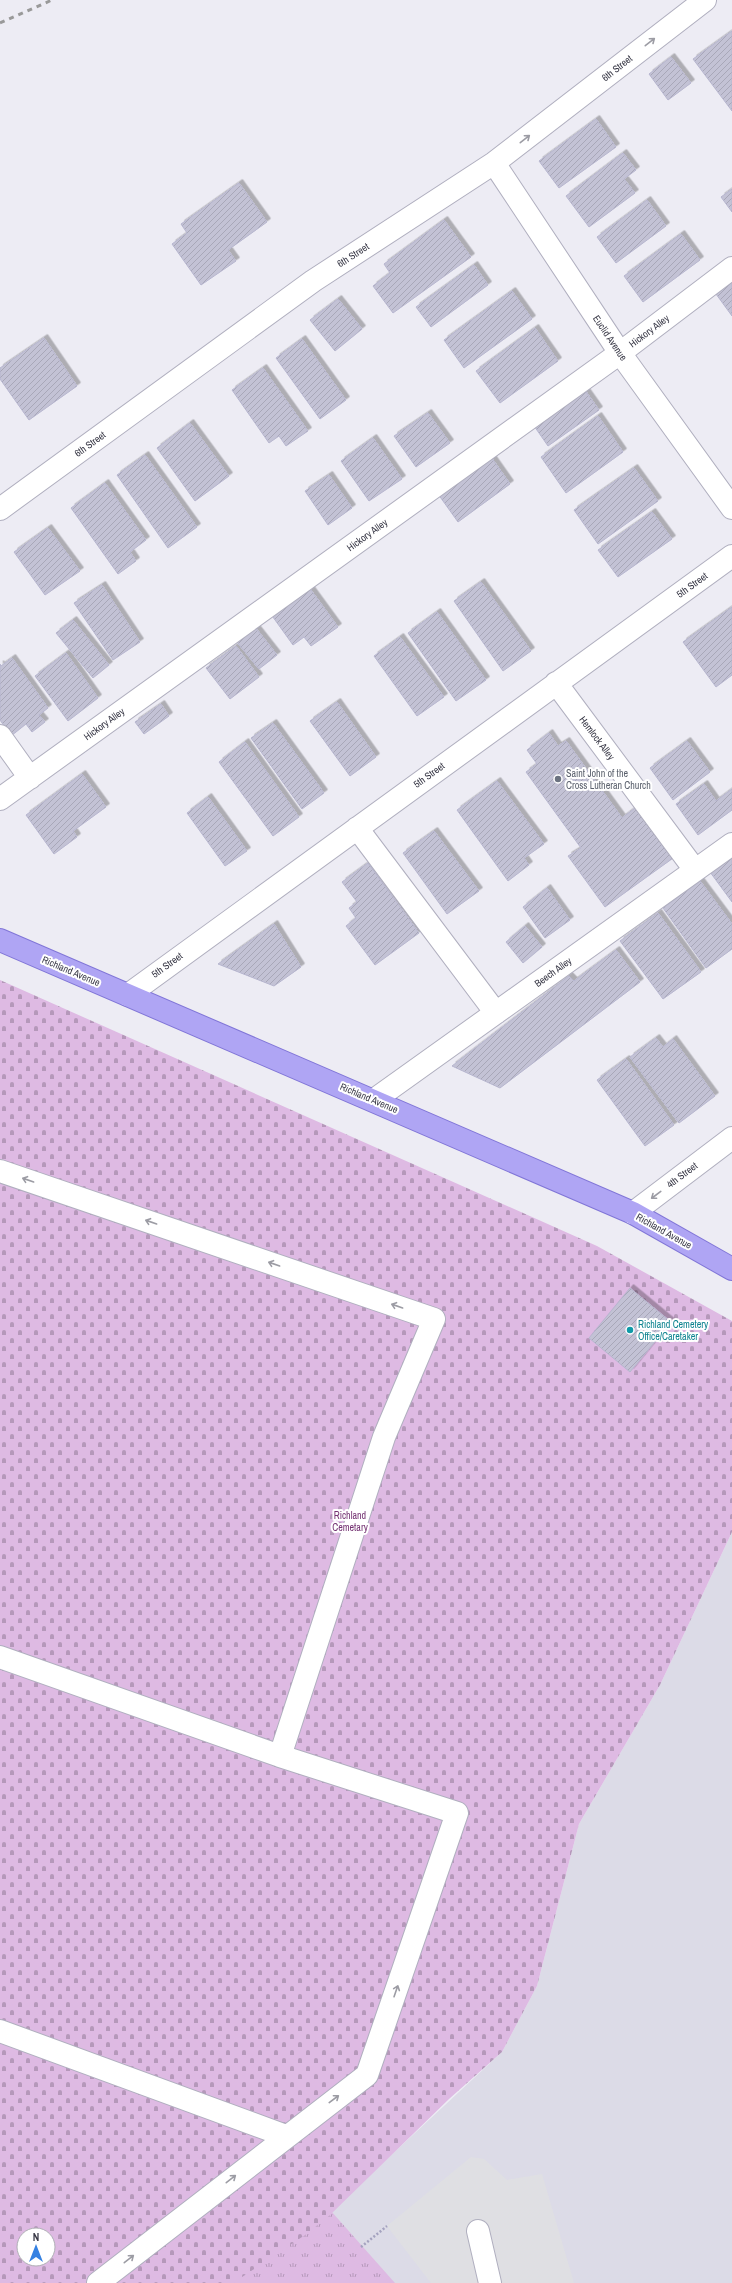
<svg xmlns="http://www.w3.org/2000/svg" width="732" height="2283" font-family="'Archivo Narrow',sans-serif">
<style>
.residential{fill:#dcdbe7}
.grass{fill:url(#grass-tufts)}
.cemetery{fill:url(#cemetery-stones);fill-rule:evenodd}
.parking{fill:#dfdfe3}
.building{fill:url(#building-hatch);stroke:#b7b6cf;filter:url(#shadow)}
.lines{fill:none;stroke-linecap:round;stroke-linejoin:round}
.minor-casing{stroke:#b0afbf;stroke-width:24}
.major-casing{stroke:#8176d7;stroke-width:24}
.path{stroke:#a4a2bf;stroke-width:2.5;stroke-dasharray:2 2;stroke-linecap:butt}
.minor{stroke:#fff;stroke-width:22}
.major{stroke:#afa5f4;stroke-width:22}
.rail{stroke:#999;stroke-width:3;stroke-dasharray:5 5;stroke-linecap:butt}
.oneway{stroke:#9c9ca4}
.worship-dot{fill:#6b7280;stroke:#fff;stroke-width:1.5}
.culture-dot{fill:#0f9aa8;stroke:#fff;stroke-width:1.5}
.labels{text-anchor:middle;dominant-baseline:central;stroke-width:4;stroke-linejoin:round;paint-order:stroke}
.street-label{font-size:10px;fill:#3a3a48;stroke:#fff}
.worship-label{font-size:10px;fill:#5b616d;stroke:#fff;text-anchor:start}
.culture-label{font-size:10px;fill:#0d838f;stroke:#fff;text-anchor:start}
.park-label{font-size:10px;fill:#743372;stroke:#fff}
</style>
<defs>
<pattern id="grass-tufts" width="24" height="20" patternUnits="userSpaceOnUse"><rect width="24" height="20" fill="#debae3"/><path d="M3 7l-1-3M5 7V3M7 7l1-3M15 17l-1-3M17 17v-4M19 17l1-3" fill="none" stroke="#b598ba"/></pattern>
<pattern id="cemetery-stones" width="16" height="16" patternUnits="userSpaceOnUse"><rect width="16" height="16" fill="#debae3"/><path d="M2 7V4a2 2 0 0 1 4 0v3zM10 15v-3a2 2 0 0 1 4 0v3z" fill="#b598ba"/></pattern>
<pattern id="building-hatch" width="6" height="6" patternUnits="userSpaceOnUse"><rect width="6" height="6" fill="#c3c2d5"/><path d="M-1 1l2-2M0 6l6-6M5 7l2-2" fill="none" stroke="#a8a7b8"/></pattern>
<filter id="shadow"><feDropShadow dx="3.5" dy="-3.5" stdDeviation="0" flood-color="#0004"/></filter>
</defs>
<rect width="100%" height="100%" fill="#edecf4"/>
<path class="residential" d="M 732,1532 L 732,2283 L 233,2283 L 331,2211 L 502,2052 L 537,1986 L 579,1824 L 660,1685 Z"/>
<path class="grass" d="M 331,2211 L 395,2283 L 231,2283 Z"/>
<path class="cemetery" d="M 0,980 L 597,1246 L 732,1321 L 732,1532 L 660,1685 L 579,1824 L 537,1986 L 502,2052 L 449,2099 L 330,2215 L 305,2235 L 233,2283 L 0,2283 ZM 24,2235 L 48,2235 L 48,2259 L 24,2259 Z"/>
<path class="parking" d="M 471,2157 L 484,2159 L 507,2180 L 542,2174 L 574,2283 L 431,2283 L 387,2226 Z"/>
<path class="building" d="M 732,31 L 732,111 L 693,59 Z
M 671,57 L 691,83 L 668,100 L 649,74 Z
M 596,119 L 616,147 L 559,188 L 539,161 Z
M 623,153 L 636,170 L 624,179 L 635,193 L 589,227 L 566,196 Z
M 239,183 L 267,222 L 228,250 L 236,261 L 201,285 L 172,244 L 187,233 L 181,224 Z
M 732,189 L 732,212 L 721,197 Z
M 647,200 L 666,226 L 616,263 L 597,237 Z
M 444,220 L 471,257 L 393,313 L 373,286 L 390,273 L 384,264 Z
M 681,234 L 700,260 L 643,302 L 624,276 Z
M 474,265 L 488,285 L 431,327 L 416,307 Z
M 732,282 L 732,316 L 716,294 Z
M 512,291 L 532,319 L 464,368 L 444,340 Z
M 338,299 L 362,329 L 335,351 L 310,320 Z
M 535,328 L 558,361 L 500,403 L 476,371 Z
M 44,338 L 77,386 L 29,420 L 0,379 L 0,368 Z
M 302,339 L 346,400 L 320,419 L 276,358 Z
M 263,368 L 308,431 L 286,446 L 279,436 L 269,443 L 232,390 Z
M 582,386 L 599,410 L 548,446 L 532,423 Z
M 428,413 L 450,443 L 416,467 L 394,436 Z
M 598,416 L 623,452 L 566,493 L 541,457 Z
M 190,423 L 229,476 L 195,501 L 157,448 Z
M 373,438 L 402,479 L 369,501 L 341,461 Z
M 145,455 L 197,527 L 168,548 L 117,475 Z
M 491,457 L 510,484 L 458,522 L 438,494 Z
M 634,468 L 658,501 L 598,544 L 574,510 Z
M 329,475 L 352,508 L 328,525 L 305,491 Z
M 105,483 L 146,540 L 130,552 L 136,561 L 118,574 L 71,508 Z
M 652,512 L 672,539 L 618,577 L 598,550 Z
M 48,528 L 80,571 L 45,595 L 14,552 Z
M 481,582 L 531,651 L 503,671 L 454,601 Z
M 102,585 L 140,642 L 113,660 L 74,603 Z
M 308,586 L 338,627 L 311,646 L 304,637 L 293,645 L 270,613 Z
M 732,607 L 732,675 L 716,687 L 683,642 Z
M 437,612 L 486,680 L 456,701 L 408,633 Z
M 73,620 L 109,665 L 93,678 L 56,633 Z
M 255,627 L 277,655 L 259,669 L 237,642 Z
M 400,637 L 444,697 L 417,716 L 374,656 Z
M 236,646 L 259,677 L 230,699 L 206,668 Z
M 66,653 L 98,698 L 68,721 L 35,676 Z
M 12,658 L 48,708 L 39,715 L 45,722 L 32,732 L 26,724 L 11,736 L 0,720 L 0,664 L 1,666 Z
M 337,702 L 376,757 L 350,776 L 310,721 Z
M 161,704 L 169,716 L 144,734 L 135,722 Z
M 273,723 L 324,793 L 302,809 L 251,738 Z
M 549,733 L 558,746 L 566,741 L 622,818 L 639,805 L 676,856 L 605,907 L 568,856 L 581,848 L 526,772 L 537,764 L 527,750 Z
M 687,741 L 710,772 L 673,800 L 650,768 Z
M 245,742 L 299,817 L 273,836 L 219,762 Z
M 82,774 L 106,807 L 73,831 L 77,837 L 54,854 L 26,815 Z
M 497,781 L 544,844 L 524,858 L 529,865 L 508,881 L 457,810 Z
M 704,784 L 716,801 L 732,789 L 732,810 L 698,835 L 676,804 Z
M 208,797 L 247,851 L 225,866 L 187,813 Z
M 434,831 L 479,891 L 447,914 L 403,853 Z
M 732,856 L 732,902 L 710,872 Z
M 368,863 L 419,933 L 375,965 L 346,926 L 356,918 L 349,908 L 357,902 L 342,882 Z
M 700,881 L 732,924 L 732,949 L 706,968 L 663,908 Z
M 547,888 L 570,920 L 545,938 L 523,907 Z
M 658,913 L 701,972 L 663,999 L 620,941 Z
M 274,924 L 301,967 L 274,986 L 218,964 Z
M 525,926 L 542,947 L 523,963 L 506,942 Z
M 616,950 L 640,982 L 500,1088 L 452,1066 L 569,976 L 574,981 Z
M 656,1038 L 663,1047 L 673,1039 L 715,1096 L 679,1123 L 630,1057 Z
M 626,1059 L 674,1125 L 645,1146 L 597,1080 Z
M 630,1288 L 671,1322 L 630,1372 L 589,1338 Z"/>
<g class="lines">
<g class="minor-casing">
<path id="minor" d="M 494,163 L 620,353 L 732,508
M 0,509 L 313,281 L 494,163 L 705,0
M 556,683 L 695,870
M 0,736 L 30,778
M 0,799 L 620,353 L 732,268
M 357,828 L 496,1013
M 128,995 L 732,556
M 374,1100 L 732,844
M 0,1171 L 434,1319 L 384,1437 L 280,1756 L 457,1813 L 367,2075 L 98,2283
M 633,1213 L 732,1138
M 0,1657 L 280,1756
M 0,2031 L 286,2136
M 478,2231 L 490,2283"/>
</g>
<g class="major-casing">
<path id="major" d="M 0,940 L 633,1213 L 732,1269"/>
</g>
<path class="path" d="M 361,2247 L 387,2226"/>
<use href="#minor" class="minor"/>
<use href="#major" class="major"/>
<path class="rail" d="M 0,23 L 52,0"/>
</g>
<defs><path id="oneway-shaft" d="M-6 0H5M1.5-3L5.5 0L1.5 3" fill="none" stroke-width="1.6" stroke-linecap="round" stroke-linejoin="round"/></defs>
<g class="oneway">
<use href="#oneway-shaft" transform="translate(650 42) rotate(-38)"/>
<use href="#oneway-shaft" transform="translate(525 139) rotate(-38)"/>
<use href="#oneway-shaft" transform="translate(28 1180) rotate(-161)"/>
<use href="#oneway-shaft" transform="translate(656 1195) rotate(143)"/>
<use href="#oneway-shaft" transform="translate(151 1222) rotate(-161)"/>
<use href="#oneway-shaft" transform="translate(274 1264) rotate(-161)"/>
<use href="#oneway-shaft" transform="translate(397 1306) rotate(-161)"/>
<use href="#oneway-shaft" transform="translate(396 1991) rotate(-71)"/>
<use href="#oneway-shaft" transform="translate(334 2099) rotate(-37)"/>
<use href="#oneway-shaft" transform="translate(231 2179) rotate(-38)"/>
<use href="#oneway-shaft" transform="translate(129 2259) rotate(-38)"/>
</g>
<circle class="worship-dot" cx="558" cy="779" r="4"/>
<circle class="culture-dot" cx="630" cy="1330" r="4"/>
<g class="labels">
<g class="street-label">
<text transform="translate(617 68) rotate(-38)">6th Street</text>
<text transform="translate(353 255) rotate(-33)">6th Street</text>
<text transform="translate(649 331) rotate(-37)">Hickory Alley</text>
<text transform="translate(610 338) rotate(56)">Euclid Avenue</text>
<text transform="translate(90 444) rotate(-36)">6th Street</text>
<text transform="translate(367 535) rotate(-36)">Hickory Alley</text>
<text transform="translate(692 585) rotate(-36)">5th Street</text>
<text transform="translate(104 724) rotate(-36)">Hickory Alley</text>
<text transform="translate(597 738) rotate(53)">Hemlock Alley</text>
<text transform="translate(429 775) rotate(-36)">5th Street</text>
<text transform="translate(167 965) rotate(-36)">5th Street</text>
<text transform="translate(71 971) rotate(23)">Richland Avenue</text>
<text transform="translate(553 972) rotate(-36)">Beech Alley</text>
<text transform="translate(369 1098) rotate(23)">Richland Avenue</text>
<text transform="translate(682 1175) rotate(-37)">4th Street</text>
<text transform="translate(664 1231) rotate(29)">Richland Avenue</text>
</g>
<g class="worship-label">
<text x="566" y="773">Saint John of the<tspan x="566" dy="12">Cross Lutheran Church</tspan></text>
</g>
<g class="culture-label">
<text x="638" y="1324">Richland Cemetery<tspan x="638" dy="12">Office/Caretaker</tspan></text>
</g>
<g class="park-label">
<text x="350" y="1515">Richland<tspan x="350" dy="12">Cemetary</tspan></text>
</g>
</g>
<g transform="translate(36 2247)"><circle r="19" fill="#ffffff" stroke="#b0b0b6"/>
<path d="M0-3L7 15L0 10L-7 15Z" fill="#3581e2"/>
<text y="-6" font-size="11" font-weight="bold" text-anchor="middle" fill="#3a3a48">N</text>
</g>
</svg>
